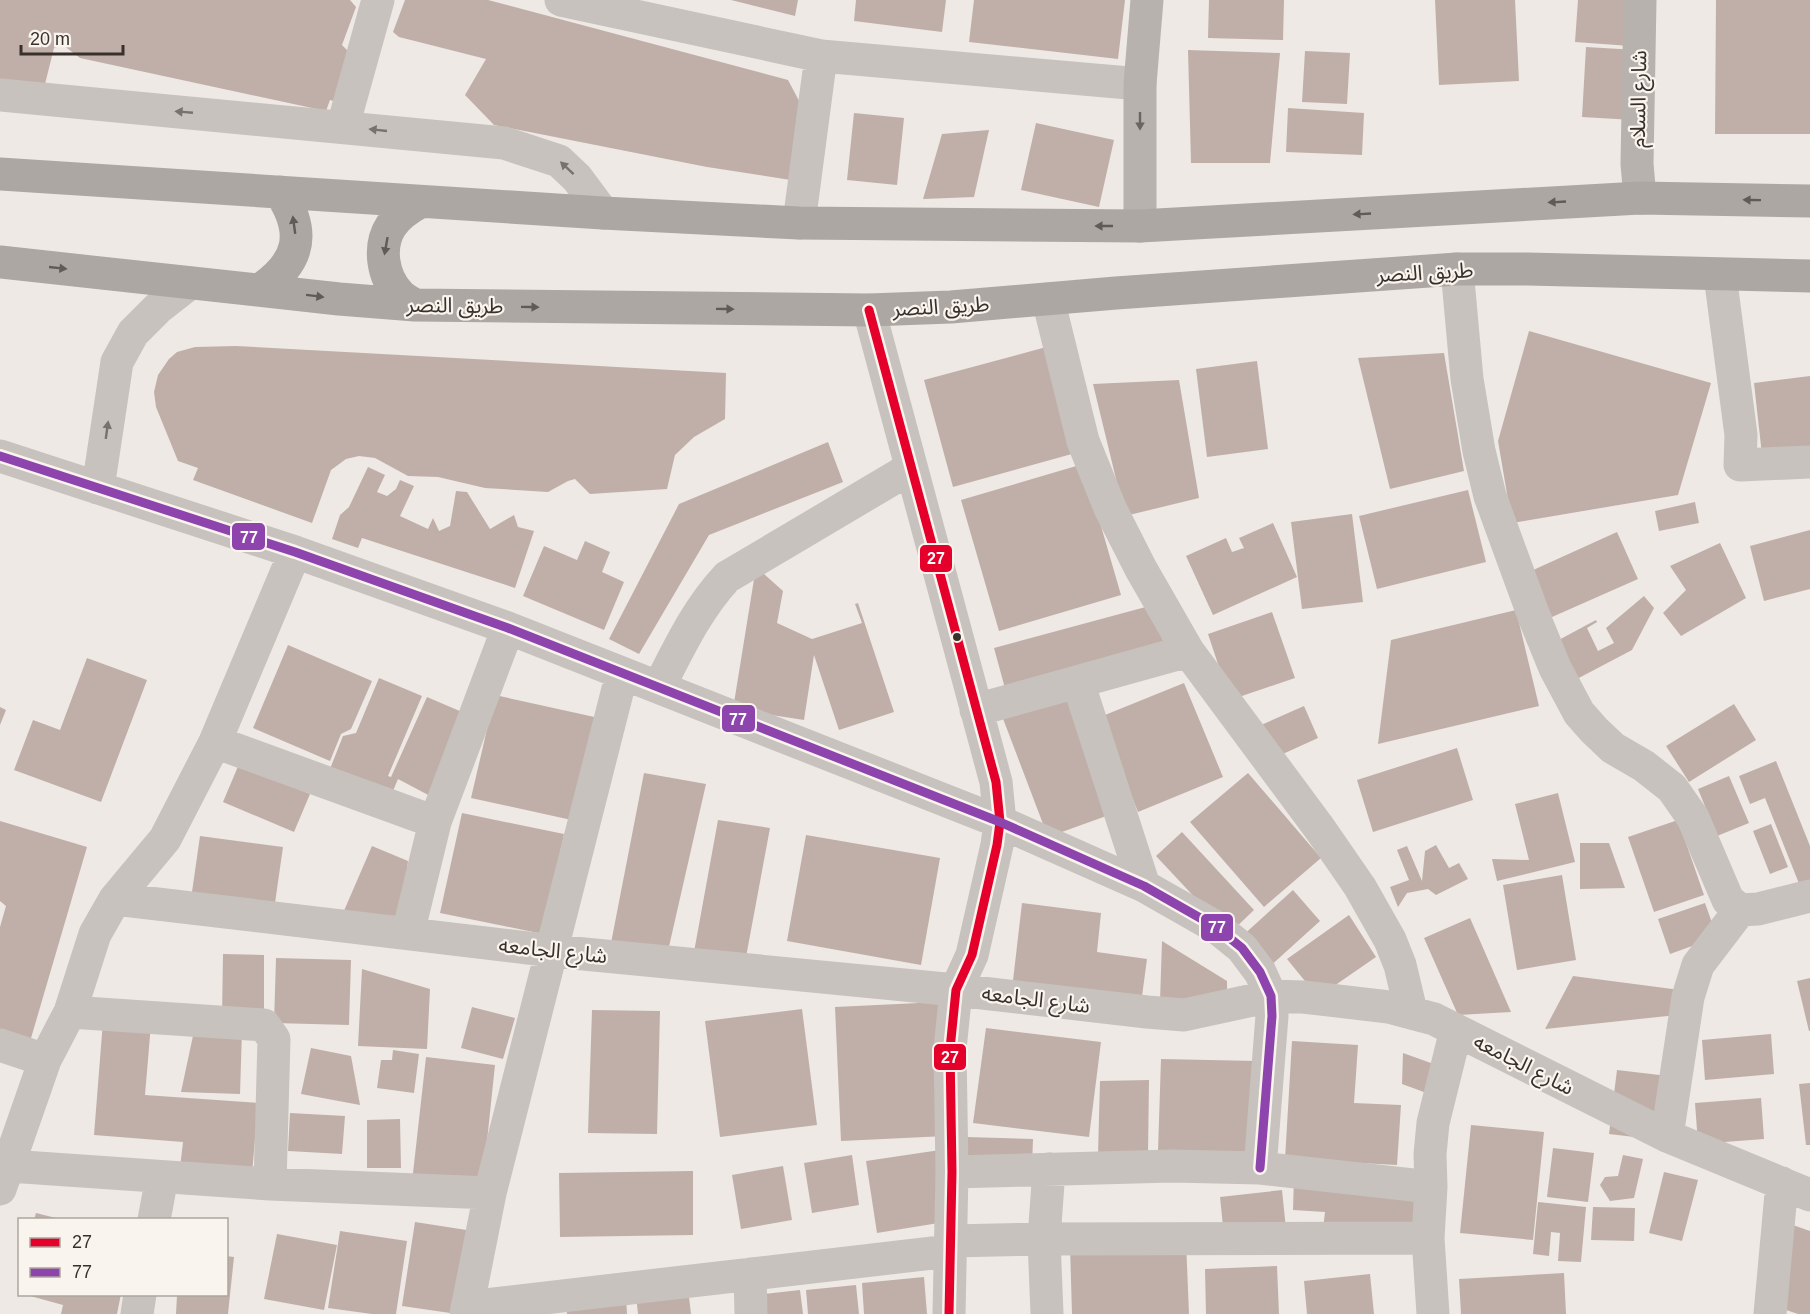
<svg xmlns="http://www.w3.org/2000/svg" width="1810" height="1314" font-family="Helvetica,'Noto Sans Arabic',sans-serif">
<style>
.building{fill:#c0afa8}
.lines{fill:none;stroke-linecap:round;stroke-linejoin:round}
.street{stroke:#c7c2bd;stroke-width:33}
.secondary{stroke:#b7b2ae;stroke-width:33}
.primary{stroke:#aca7a2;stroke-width:33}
.bus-1-casing{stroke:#f9f4ed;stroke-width:14}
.bus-2-casing{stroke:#f9f4ed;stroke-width:14}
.bus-1{stroke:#e4002b;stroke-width:9}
.bus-2{stroke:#8e44ad;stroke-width:9}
.oneway{fill:#78726d}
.oneway2{fill:#6b645f}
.oneway3{fill:#615a55}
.bus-dot{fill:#38302b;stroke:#f9f4ed;stroke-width:2}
.labels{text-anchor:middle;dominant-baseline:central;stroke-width:4.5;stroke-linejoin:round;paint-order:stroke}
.street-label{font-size:21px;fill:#38302b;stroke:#f9f4ed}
.line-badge{stroke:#f9f4ed;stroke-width:2}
.badge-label{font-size:16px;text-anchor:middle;font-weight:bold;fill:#fff}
</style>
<rect width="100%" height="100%" fill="#eee9e4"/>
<path class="building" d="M 0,0 L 350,0 L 356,7 L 342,45 L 348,51 L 340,103 L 330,100 L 326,111 L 80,58 L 63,45 L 54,48 L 42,96 L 0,89 Z
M 405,0 L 488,0 L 788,80 L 805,112 L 797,181 L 707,167 L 494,125 L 465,95 L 486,59 L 399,37 L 393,32 Z
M 731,0 L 798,0 L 795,16 Z
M 856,0 L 946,0 L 942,32 L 854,21 Z
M 974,0 L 1125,0 L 1118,59 L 969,42 Z
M 1209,0 L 1284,0 L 1283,40 L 1208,38 Z
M 1435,0 L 1515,0 L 1519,81 L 1439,85 Z
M 1578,0 L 1633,0 L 1630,46 L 1575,42 Z
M 1716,0 L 1810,0 L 1810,134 L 1715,134 Z
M 1586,47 L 1637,50 L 1633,120 L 1582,117 Z
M 1188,50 L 1280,53 L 1270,163 L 1191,163 Z
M 1305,51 L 1350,53 L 1347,104 L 1302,102 Z
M 1288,108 L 1364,113 L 1362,155 L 1286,152 Z
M 854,113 L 904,118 L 897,185 L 847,180 Z
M 1036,123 L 1114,140 L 1099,207 L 1021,190 Z
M 989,130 L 974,197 L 923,199 L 942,134 Z
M 1529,331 L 1711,383 L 1678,495 L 1512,523 L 1498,441 Z
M 236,346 L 726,373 L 725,419 L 694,437 L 675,455 L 667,489 L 590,494 L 575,479 L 568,481 L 548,492 L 485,488 L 438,477 L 408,476 L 375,458 L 359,456 L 346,459 L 331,470 L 312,523 L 193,480 L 198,468 L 178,461 L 156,407 L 154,392 L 158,375 L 169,359 L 177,352 L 195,347 Z
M 1050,346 L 1079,452 L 953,487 L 924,380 Z
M 1444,353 L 1464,471 L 1390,489 L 1358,358 Z
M 1257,361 L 1268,449 L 1207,457 L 1196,369 Z
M 1810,376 L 1810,449 L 1762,455 L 1754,383 Z
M 1179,380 L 1199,498 L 1125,516 L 1093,384 Z
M 828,442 L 843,482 L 709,535 L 639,654 L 609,639 L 679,504 Z
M 1083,464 L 1121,595 L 999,631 L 961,500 Z
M 368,467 L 385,475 L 377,492 L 387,496 L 396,489 L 400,480 L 414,486 L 400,516 L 428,529 L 433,518 L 439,531 L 450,526 L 456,491 L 467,492 L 490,529 L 514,515 L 518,527 L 534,531 L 515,588 L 362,538 L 358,548 L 332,539 L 340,515 L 349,507 Z
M 1468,490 L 1486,562 L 1377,589 L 1359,516 Z
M 1695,502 L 1699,523 L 1659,531 L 1655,511 Z
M 1352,514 L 1363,602 L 1302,609 L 1291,522 Z
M 1273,523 L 1297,577 L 1213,615 L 1186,556 L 1226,538 L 1232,552 L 1244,548 L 1239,538 Z
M 1810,530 L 1810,589 L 1764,601 L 1750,546 Z
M 1617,532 L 1638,579 L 1552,617 L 1531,571 Z
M 585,541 L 610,552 L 602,572 L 624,582 L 604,630 L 523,596 L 544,546 L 577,560 Z
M 1720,543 L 1746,598 L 1681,636 L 1663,613 L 1686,590 L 1670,566 Z
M 756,567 L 783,591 L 777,623 L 812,639 L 862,623 L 855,604 L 858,603 L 894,712 L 839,730 L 814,655 L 804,720 L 733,709 Z
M 1644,596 L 1654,608 L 1632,650 L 1575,680 L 1555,642 L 1596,620 L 1597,622 L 1587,628 L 1598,651 L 1614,643 L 1606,628 Z
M 1153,605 L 1165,648 L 1006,692 L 994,648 Z
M 1516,610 L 1539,706 L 1378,744 L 1391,640 Z
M 1272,612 L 1295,678 L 1230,700 L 1208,634 Z
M 288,645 L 372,681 L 351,729 L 341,734 L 330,761 L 253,728 Z
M 87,658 L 147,680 L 101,802 L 14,770 L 33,720 L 60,730 Z
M 379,678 L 422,696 L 388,776 L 391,777 L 427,697 L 469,715 L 432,797 L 398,779 L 390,798 L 328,774 L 343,736 L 356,733 Z
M 1184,683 L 1223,777 L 1138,812 L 1100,717 Z
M 495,695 L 599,718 L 576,821 L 471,798 Z
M 1075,699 L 1109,815 L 1048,837 L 1002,716 Z
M 1734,704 L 1756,740 L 1689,782 L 1666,746 Z
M 1304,706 L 1318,738 L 1274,758 L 1259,726 Z
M 0,707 L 6,710 L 0,725 Z
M 1457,748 L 1473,800 L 1373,832 L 1357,780 Z
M 1776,761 L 1810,846 L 1810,881 L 1800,886 L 1765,798 L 1750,804 L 1739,776 Z
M 239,764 L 310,794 L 294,832 L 223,802 Z
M 644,773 L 706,784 L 668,951 L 611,943 Z
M 1248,773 L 1321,858 L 1264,907 L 1190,822 Z
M 1729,776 L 1749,823 L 1717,836 L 1698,789 Z
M 1558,793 L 1575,862 L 1497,881 L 1492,859 L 1529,860 L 1515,804 Z
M 462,813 L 564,834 L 543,934 L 440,913 Z
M 718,820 L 770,828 L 746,957 L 694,952 Z
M 1678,820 L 1704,895 L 1654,912 L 1628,837 Z
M 0,821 L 87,847 L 29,1045 L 0,1037 L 0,927 L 6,906 L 0,901 Z
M 1771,824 L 1788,867 L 1770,874 L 1753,831 Z
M 1182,832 L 1254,910 L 1229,934 L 1156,856 Z
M 806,835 L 940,858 L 921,965 L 787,941 Z
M 200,836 L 283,847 L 274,910 L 191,899 Z
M 1580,843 L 1609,843 L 1625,888 L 1580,889 Z
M 1436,845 L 1449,868 L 1459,863 L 1468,879 L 1436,895 L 1428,889 L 1407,893 L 1398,907 L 1390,887 L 1409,880 L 1397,850 L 1407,846 L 1422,881 L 1425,851 Z
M 372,846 L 408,861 L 402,918 L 343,913 Z
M 1562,875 L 1576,960 L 1517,970 L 1503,885 Z
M 1293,890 L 1320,921 L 1267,969 L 1240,938 Z
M 1022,903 L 1101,913 L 1097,952 L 1147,959 L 1141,1004 L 1012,989 Z
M 1705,903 L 1717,937 L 1670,954 L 1658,919 Z
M 1349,915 L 1376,957 L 1318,997 L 1287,959 Z
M 1470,918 L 1511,1012 L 1458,1015 L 1424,938 Z
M 1162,941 L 1227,981 L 1227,1003 L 1160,1001 Z
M 223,954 L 264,955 L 264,1018 L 222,1017 Z
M 276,958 L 351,960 L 349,1025 L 274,1023 Z
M 362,969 L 430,989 L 427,1049 L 358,1046 Z
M 1573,976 L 1680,990 L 1677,1015 L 1545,1029 Z
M 1810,978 L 1810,1031 L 1809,1031 L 1797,981 Z
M 940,1002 L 946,1136 L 841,1141 L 835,1007 Z
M 472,1007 L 515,1018 L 503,1059 L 461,1048 Z
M 802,1009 L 817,1125 L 720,1137 L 705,1021 Z
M 592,1010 L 660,1011 L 657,1134 L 588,1133 Z
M 103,1021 L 151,1024 L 145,1095 L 258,1103 L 252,1174 L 180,1168 L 183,1142 L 94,1135 Z
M 986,1028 L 1101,1042 L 1089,1137 L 973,1123 Z
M 242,1030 L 240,1094 L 181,1092 L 194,1031 Z
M 1771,1034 L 1774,1074 L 1705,1080 L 1702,1040 Z
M 1292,1041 L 1358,1045 L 1354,1103 L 1401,1105 L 1397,1165 L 1285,1159 Z
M 311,1048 L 351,1056 L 360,1105 L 301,1094 Z
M 393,1050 L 419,1054 L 414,1093 L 377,1088 L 381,1060 L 392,1060 Z
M 1403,1053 L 1442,1067 L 1432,1095 L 1402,1084 Z
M 426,1057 L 495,1065 L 482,1189 L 412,1182 Z
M 1161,1059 L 1257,1061 L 1254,1154 L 1158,1151 Z
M 1617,1070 L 1668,1076 L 1660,1140 L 1609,1134 Z
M 1149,1080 L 1148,1155 L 1098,1155 L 1100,1081 Z
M 1810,1083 L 1810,1145 L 1806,1145 L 1799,1084 Z
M 1761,1098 L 1764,1139 L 1698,1144 L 1695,1103 Z
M 290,1113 L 345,1116 L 342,1154 L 288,1151 Z
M 400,1119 L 401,1168 L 367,1168 L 367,1120 Z
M 1471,1125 L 1544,1132 L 1533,1240 L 1460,1233 Z
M 967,1137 L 1033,1139 L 1032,1167 L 966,1165 Z
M 1553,1148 L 1594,1153 L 1588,1202 L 1547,1197 Z
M 940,1150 L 951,1221 L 877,1233 L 866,1161 Z
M 852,1155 L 859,1205 L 812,1213 L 804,1163 Z
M 1623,1155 L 1643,1159 L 1634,1198 L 1610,1201 L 1600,1185 L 1605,1177 L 1618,1176 Z
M 783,1166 L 792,1220 L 741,1229 L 732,1175 Z
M 693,1171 L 693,1235 L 560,1237 L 559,1173 Z
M 1664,1172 L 1698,1180 L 1682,1241 L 1649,1233 Z
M 1294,1177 L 1427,1189 L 1426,1234 L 1323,1229 L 1325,1212 L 1293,1210 Z
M 1282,1190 L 1286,1229 L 1224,1236 L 1220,1197 Z
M 1538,1202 L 1586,1207 L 1581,1262 L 1558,1261 L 1560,1233 L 1551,1232 L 1549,1256 L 1533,1254 Z
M 1593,1207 L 1635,1208 L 1634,1241 L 1591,1240 Z
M 36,1213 L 60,1219 L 60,1220 L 34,1220 Z
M 415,1222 L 473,1231 L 457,1314 L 402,1306 Z
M 1787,1223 L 1810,1231 L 1810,1314 L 1798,1314 L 1777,1307 Z
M 340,1231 L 407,1241 L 396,1314 L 372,1314 L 328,1308 Z
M 277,1234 L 337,1245 L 324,1310 L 264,1299 Z
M 1186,1241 L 1189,1314 L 1072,1314 L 1070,1246 Z
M 226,1256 L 234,1257 L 228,1314 L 176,1314 L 177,1295 L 226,1294 Z
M 1277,1266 L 1279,1314 L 1206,1314 L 1205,1269 Z
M 1564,1273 L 1566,1314 L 1461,1314 L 1459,1279 Z
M 1370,1274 L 1374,1314 L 1307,1314 L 1304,1281 Z
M 924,1277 L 927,1314 L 864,1314 L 862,1283 Z
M 856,1285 L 859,1314 L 808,1314 L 806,1290 Z
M 688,1289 L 691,1314 L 638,1314 L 636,1295 Z
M 800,1290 L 803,1314 L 756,1314 L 754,1295 Z
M 23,1294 L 121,1294 L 117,1314 L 61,1314 L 63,1305 Z
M 626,1297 L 627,1314 L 567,1314 L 566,1304 Z"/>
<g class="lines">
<path class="street" d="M 561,0 L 821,56 L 1140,84
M 0,95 L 504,143 L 559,161 L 577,178 L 603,213
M 343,126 L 378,0
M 799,223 L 821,56
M 1457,269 L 1467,379 L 1479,451 L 1490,496 L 1535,619 L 1555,668 L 1579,713 L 1594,730 L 1613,748 L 1644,766 L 1672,788 L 1693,818 L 1728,900 L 1740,910 L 1758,909 L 1810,896
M 1720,275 L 1741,435 L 1740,465 L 1810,462
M 1048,299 L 1083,441 L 1110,508 L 1141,569 L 1188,651 L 1320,829 L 1360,887 L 1390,940 L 1400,965 L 1411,1011
M 869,310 L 996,782 L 1000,822 L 997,845 L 972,955 L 956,990 L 950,1049 L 952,1172 L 949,1314
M 0,456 L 295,552 L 508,628 L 1000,822 L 1144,886 L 1216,927 L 1242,948 L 1260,972 L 1271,996 L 1272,1016 L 1260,1168
M 98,488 L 117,362 L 133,333 L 158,308 L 190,283
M 1078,682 L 1144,886
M 659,687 C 679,648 697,609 727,577 L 911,468
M 976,710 L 1188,651
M 215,742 L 435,822
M 115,899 L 553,951 L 956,990 L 1147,1012 L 1184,1015 L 1271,996 L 1303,997 L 1389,1007 L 1434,1019 L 1667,1136 L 1810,1195
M 408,933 L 435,822 L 508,628
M 70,1012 L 264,1025 L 274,1039 L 270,1184
M 0,1045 L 45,1060
M 1667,1136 L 1688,997 L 1698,965 L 1740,910
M 9,1166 L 270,1184 L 490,1193
M 952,1172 L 1172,1166 L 1260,1168 L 1431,1187
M 0,1189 L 45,1060 L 70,1012 L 95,934 L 115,899 L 165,839 L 215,742 L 295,552
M 154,1220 L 162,1177
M 951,1241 L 1044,1239 L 1428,1238
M 750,1274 L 751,1314
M 467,1307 L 950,1251
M 137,1314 L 140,1294
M 466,1314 L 490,1193 L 622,673
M 1047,1314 L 1044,1239 L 1049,1169
M 1433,1314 L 1428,1238 L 1431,1187 L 1430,1154 L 1433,1123 L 1456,1030
M 1770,1314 L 1782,1183"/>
<path class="secondary" d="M 1640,0 L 1637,164 L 1640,198
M 1140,226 L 1140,84 L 1147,0"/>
<path class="primary" d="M 0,174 L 603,213 L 799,223 L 1140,226 L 1640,198 L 1810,201
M 0,262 L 339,299 L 415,305 L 869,310 L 951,307 L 1116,293 L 1457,269 L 1528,269 L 1810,276
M 261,289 C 300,262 307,233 280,192
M 415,305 C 410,302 404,299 400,295 C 382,277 378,246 391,226 C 398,215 409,208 420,202"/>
<g class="bus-1-casing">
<path id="bus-1" d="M 869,310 L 996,782 L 1000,822 L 997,845 L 972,955 L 956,990 L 950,1049 L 952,1172 L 949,1314"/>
</g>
<g class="bus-2-casing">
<path id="bus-2" d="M 0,456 L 295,552 L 508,628 L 1000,822 L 1144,886 L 1216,927 L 1242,948 L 1260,972 L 1271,996 L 1272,1016 L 1260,1168"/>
</g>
<use href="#bus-1" class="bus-1"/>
<use href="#bus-2" class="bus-2"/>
</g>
<defs><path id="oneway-solid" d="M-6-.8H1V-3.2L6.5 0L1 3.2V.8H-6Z" transform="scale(1.5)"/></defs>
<g class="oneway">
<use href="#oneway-solid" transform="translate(184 112) rotate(-175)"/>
<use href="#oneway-solid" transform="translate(378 130) rotate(-174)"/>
<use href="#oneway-solid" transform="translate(567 168) rotate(-137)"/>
<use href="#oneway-solid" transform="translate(107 430) rotate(-82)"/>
</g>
<use class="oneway2" href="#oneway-solid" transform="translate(1140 121) rotate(90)"/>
<g class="oneway3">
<use href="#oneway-solid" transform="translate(1752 200) rotate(-179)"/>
<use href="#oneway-solid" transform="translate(1557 202) rotate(177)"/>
<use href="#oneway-solid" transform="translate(1362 214) rotate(177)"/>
<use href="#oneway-solid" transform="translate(294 225) rotate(-98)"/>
<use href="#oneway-solid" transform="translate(1104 226) rotate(-180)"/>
<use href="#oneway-solid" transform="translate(386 246) rotate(100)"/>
<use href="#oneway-solid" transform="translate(58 268) rotate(6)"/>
<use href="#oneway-solid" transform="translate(315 296) rotate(7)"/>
<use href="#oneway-solid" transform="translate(530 307) rotate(1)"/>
<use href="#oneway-solid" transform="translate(725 309) rotate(1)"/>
</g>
<circle class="bus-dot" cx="957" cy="637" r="5"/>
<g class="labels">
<g class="street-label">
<text transform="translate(1638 99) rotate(-89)">شارع السلام</text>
<text transform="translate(1425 272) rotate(-3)">طريق النصر</text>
<text transform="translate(455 305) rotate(1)">طريق النصر</text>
<text transform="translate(941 306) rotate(-3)">طريق النصر</text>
<text transform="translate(553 950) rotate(6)">شارع الجامعه</text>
<text transform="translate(1036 999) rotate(7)">شارع الجامعه</text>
<text transform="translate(1524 1064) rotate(27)">شارع الجامعه</text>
</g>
</g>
<g class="line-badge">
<rect x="231" y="522" width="35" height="29" rx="6" fill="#8e44ad"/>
<rect x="919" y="544" width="34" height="29" rx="6" fill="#e4002b"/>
<rect x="721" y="704" width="35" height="29" rx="6" fill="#8e44ad"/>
<rect x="1200" y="913" width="34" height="29" rx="6" fill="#8e44ad"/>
<rect x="933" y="1043" width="34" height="28" rx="6" fill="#e4002b"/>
</g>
<g class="badge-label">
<text x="249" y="543">77</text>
<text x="936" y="564">27</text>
<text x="738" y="725">77</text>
<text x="1217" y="933">77</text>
<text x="950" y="1063">27</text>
</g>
<rect x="18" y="1218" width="210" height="78" fill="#f9f4ed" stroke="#aca69f" stroke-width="1.5"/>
<rect x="30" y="1238" width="30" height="9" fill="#e4002b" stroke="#aca69f" stroke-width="1.5"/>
<text x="72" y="1248" font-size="18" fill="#38302b">27</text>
<rect x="30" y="1268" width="30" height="9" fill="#8e44ad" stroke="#aca69f" stroke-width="1.5"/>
<text x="72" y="1278" font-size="18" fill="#38302b">77</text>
<path d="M21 45v9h102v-9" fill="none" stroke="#38302b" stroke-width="3"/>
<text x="30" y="45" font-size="18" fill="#38302b" stroke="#f9f4ed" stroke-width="4.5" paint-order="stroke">20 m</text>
</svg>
